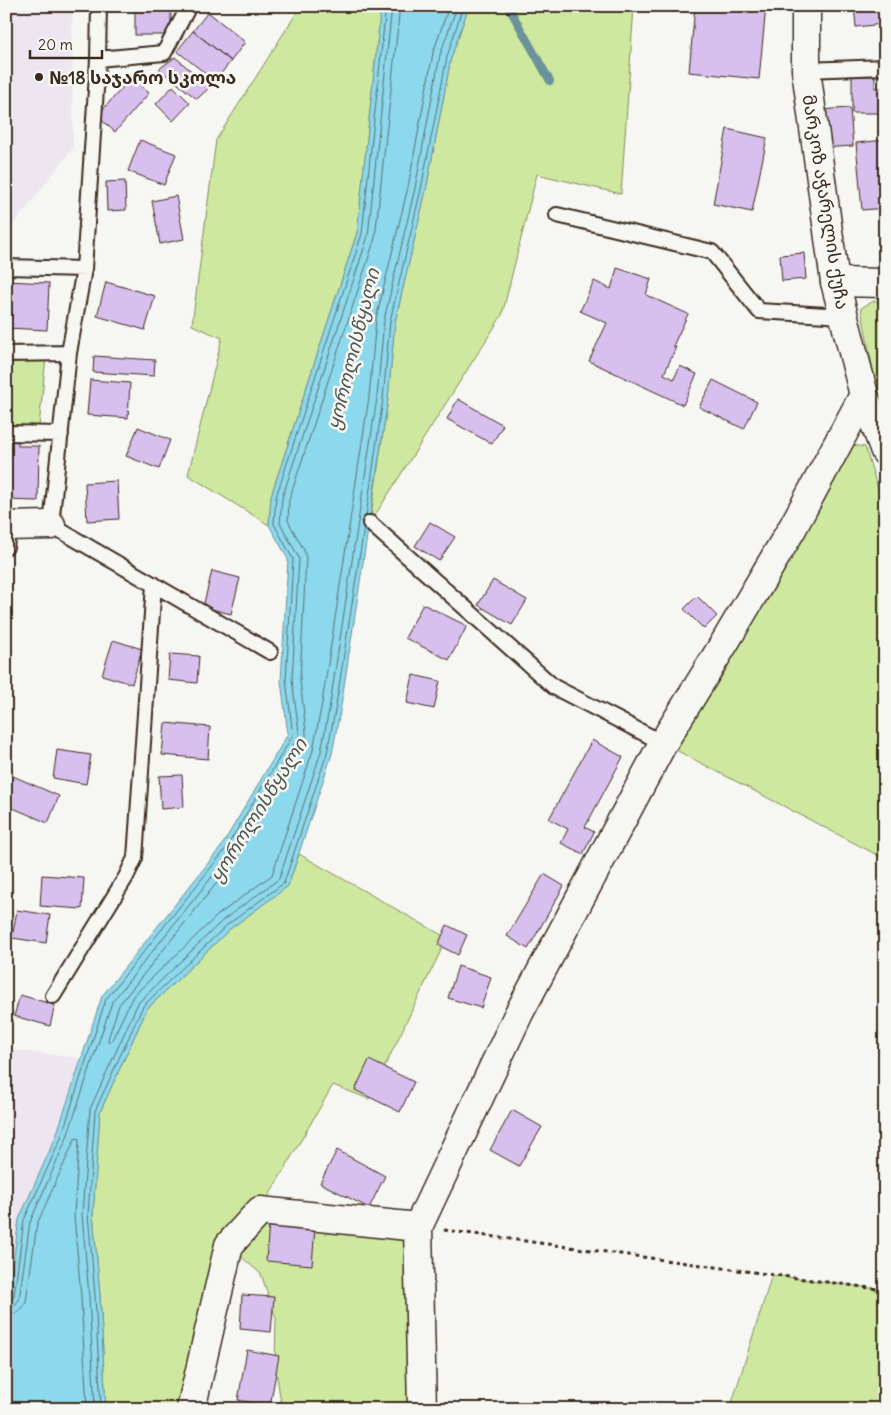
<svg xmlns="http://www.w3.org/2000/svg" width="891" height="1415" font-family="Delius,'Noto Sans Georgian',sans-serif">
<style>
.built{fill:#ede6f1}
.green{fill:#cee99f;stroke:#848a5e}
.water{fill:#8cd8ec;stroke:#6c929a}
.lines{fill:none;stroke-linecap:round;stroke-linejoin:round}
.shore{stroke:#5b7070;stroke-width:1}
.stream{stroke:#6c929a;stroke-width:8}
.building{fill:#d7bfee;stroke:#3b2a1e}
.service-casing{stroke:#3b2a1e;stroke-width:18}
.minor-casing{stroke:#3b2a1e;stroke-width:31}
.tertiary-casing{stroke:#3b2a1e;stroke-width:31}
.path{stroke:#3b2a1e;stroke-width:3;stroke-dasharray:4 4;stroke-linecap:butt}
.service{stroke:#f6f6f2;stroke-width:14}
.minor{stroke:#f6f6f2;stroke-width:28}
.tertiary{stroke:#f6f6f2;stroke-width:28}
.poi-dot{fill:#3b2a1e;stroke:#f6f6f2;stroke-width:2}
.labels{text-anchor:middle;dominant-baseline:central;stroke-width:5;stroke-linejoin:round;paint-order:stroke}
.poi-label{font-size:18px;font-weight:bold;fill:#3b2a1e;stroke:#f6f6f2;text-anchor:start}
.street-label{font-size:18px;fill:#3b2a1e;stroke:#f6f6f2}
.water-label{font-size:19px;font-style:italic;fill:#4f5652;stroke:#f6f6f2}
</style>
<rect width="100%" height="100%" fill="#f6f6f2"/>
<filter id="ink" filterUnits="userSpaceOnUse"><feTurbulence type="fractalNoise" baseFrequency=".02" numOctaves="2"/><feDisplacementMap in="SourceGraphic" scale="10" xChannelSelector="R" yChannelSelector="G"/><feConvolveMatrix kernelMatrix="1 2 1 2 8 2 1 2 1" color-interpolation-filters="sRGB"/></filter>
<g filter="url(#ink)">
<path class="built" d="M 6,6 L 72,6 L 73,148 L 6,234 Z
M 6,1049 L 81,1058 L 56,1136 L 19,1219 L 6,1313 Z"/>
<path class="green" d="M 301,6 L 381,6 L 357,233 L 271,496 L 269,525 L 188,475 L 222,338 L 192,325 L 216,140 Z
M 469,6 L 634,6 L 621,194 L 537,174 L 502,315 L 370,523 L 388,399 L 395,322 L 426,190 L 451,58 Z
M 874,301 L 885,301 L 885,413 L 875,381 L 861,308 Z
M 46,357 L 39,426 L 6,426 L 6,358 Z
M 846,444 L 865,447 L 885,512 L 885,859 L 674,749 Z
M 299,854 L 447,938 L 369,1099 L 333,1085 L 260,1211 L 418,1227 L 422,1409 L 282,1409 L 275,1364 L 276,1318 L 261,1274 L 229,1246 L 191,1409 L 106,1409 L 100,1295 L 93,1214 L 100,1112 L 147,1009 L 230,929 L 288,886 Z
M 772,1275 L 885,1290 L 885,1409 L 730,1409 Z"/>
<path class="water" d="M 381,6 L 469,6 L 451,58 L 426,190 L 395,322 L 388,399 L 341,706 L 332,754 L 288,886 L 230,929 L 147,1009 L 100,1112 L 93,1214 L 100,1295 L 106,1409 L 6,1409 L 6,1313 L 19,1219 L 56,1136 L 102,996 L 221,847 L 288,734 L 281,681 L 288,559 L 269,525 L 271,496 L 357,233 Z"/>
<g class="lines">
<path class="shore" d="M 400,6 L 375,238 L 289,500 L 288,521 L 304,550 L 306,557 L 300,680 L 306,732 L 306,739 L 236,859 L 119,1005 L 108,1039 L 109,1042 L 112,1040 L 133,996 L 218,915 L 272,875 L 313,750 L 322,703 L 369,397 L 376,319 L 408,187 L 433,53 L 449,6
M 366,516 L 383,399 L 390,321 L 421,189 L 447,57 L 463,6
M 6,1301 L 11,1300 L 14,1296 L 24,1220 L 61,1138 L 106,999 L 225,850 L 293,735 L 286,680 L 293,559 L 274,524 L 276,497 L 362,234 L 386,6
M 6,1307 L 14,1306 L 19,1300 L 30,1222 L 66,1140 L 112,1002 L 230,854 L 298,737 L 299,732 L 292,680 L 299,558 L 280,523 L 282,498 L 368,236 L 392,6
M 6,1315 C 16,1315 22,1311 26,1302 L 37,1224 L 75,1139 L 78,1138 L 79,1141 L 74,1215 L 81,1296 L 87,1409
M 95,1409 L 89,1296 L 82,1214 L 90,1109 L 138,1003 L 223,920 L 279,879 L 321,752 L 330,704 L 377,398 L 384,320 L 415,188 L 440,55 L 457,6
M 101,1409 L 95,1295 L 88,1214 L 95,1111 L 143,1006 L 227,925 L 284,883 L 327,753 L 336,705 L 364,528"/>
<path class="stream" d="M 508,6 L 550,81"/>
</g>
<path class="building" d="M 135,6 L 171,6 L 171,35 L 135,35 Z
M 695,6 L 766,6 L 759,79 L 689,72 Z
M 854,6 L 881,6 L 883,24 L 856,27 Z
M 208,12 L 245,42 L 231,61 L 193,31 Z
M 193,31 L 231,61 L 215,81 L 177,51 Z
M 175,57 L 210,87 L 197,99 L 159,69 Z
M 852,76 L 875,76 L 875,88 L 885,88 L 885,113 L 852,113 Z
M 131,78 L 149,93 L 115,132 L 97,116 Z
M 173,86 L 190,103 L 173,121 L 156,104 Z
M 850,108 L 853,146 L 820,148 L 818,110 Z
M 727,129 L 767,138 L 752,212 L 713,204 Z
M 140,140 L 176,154 L 164,185 L 128,171 Z
M 885,140 L 885,208 L 862,210 L 856,143 Z
M 125,181 L 126,210 L 107,211 L 106,182 Z
M 176,196 L 184,239 L 160,244 L 152,201 Z
M 804,253 L 806,279 L 782,281 L 780,255 Z
M 617,268 L 651,279 L 646,295 L 688,314 L 673,346 L 676,347 L 664,374 L 674,379 L 680,366 L 697,374 L 683,405 L 589,361 L 607,323 L 580,311 L 594,281 L 611,289 Z
M 6,281 L 49,283 L 47,330 L 6,328 Z
M 106,282 L 155,296 L 145,330 L 97,316 Z
M 94,356 L 155,360 L 154,376 L 93,372 Z
M 90,380 L 130,383 L 128,418 L 87,415 Z
M 713,380 L 757,402 L 744,429 L 699,407 Z
M 458,399 L 503,425 L 492,444 L 447,419 Z
M 138,427 L 170,440 L 159,469 L 126,456 Z
M 6,435 L 18,435 L 18,446 L 39,446 L 38,501 L 6,500 Z
M 117,481 L 119,519 L 87,521 L 85,483 Z
M 430,522 L 455,537 L 439,561 L 415,546 Z
M 212,571 L 240,578 L 231,614 L 203,607 Z
M 493,580 L 527,600 L 512,625 L 478,605 Z
M 697,596 L 717,616 L 704,629 L 684,609 Z
M 423,604 L 467,626 L 449,660 L 405,638 Z
M 113,640 L 142,649 L 132,684 L 102,675 Z
M 170,654 L 199,656 L 197,683 L 168,680 Z
M 413,675 L 440,681 L 434,709 L 407,703 Z
M 165,723 L 210,727 L 208,759 L 162,755 Z
M 592,740 L 623,757 L 585,827 L 594,832 L 583,854 L 561,843 L 568,829 L 549,819 Z
M 57,750 L 91,755 L 86,784 L 53,778 Z
M 6,773 L 59,796 L 48,823 L 6,805 Z
M 182,775 L 184,807 L 161,809 L 159,776 Z
M 544,874 L 564,886 L 528,949 L 507,936 Z
M 42,875 L 84,878 L 82,909 L 40,906 Z
M 17,910 L 50,915 L 46,943 L 12,938 Z
M 447,925 L 467,935 L 458,955 L 438,945 Z
M 458,966 L 491,977 L 481,1008 L 448,998 Z
M 20,995 L 55,1005 L 50,1026 L 14,1016 Z
M 369,1060 L 414,1082 L 400,1112 L 355,1090 Z
M 512,1110 L 542,1127 L 519,1166 L 490,1150 Z
M 337,1150 L 385,1176 L 369,1208 L 320,1183 Z
M 269,1223 L 315,1227 L 312,1265 L 266,1261 Z
M 242,1295 L 274,1297 L 271,1332 L 240,1329 Z
M 247,1350 L 279,1356 L 270,1406 L 238,1400 Z"/>
<g class="lines">
<g class="service-casing">
<path id="service" d="M 99,6 L 98,59 L 84,269 L 69,353 L 51,525 L 270,652
M 98,59 L 164,53 L 189,6
M 806,70 L 885,67
M 557,215 L 712,252 L 759,311 L 844,316
M 6,267 L 84,269
M 6,354 L 69,353
M 6,433 L 61,434
M 370,523 L 554,687 L 663,743
M 6,547 L 9,526
M 53,996 L 126,877 L 135,858 L 154,584"/>
</g>
<g class="minor-casing">
<path id="minor" d="M 835,282 L 885,283
M 6,526 L 51,525
M 191,1409 L 229,1245 L 260,1211 L 418,1227
M 422,1409 L 418,1227 L 519,1013 L 663,743 L 725,642 L 793,527 L 864,395"/>
</g>
<g class="tertiary-casing">
<path id="tertiary" d="M 806,6 L 806,70 L 835,282 L 864,395 L 885,451"/>
</g>
<path class="path" d="M 444,1230 L 885,1290"/>
<use href="#service" class="service"/>
<use href="#minor" class="minor"/>
<use href="#tertiary" class="tertiary"/>
</g>
</g>
<circle class="poi-dot" cx="39" cy="77" r="5"/>
<g class="labels">
<g class="poi-label">
<text x="49" y="77">№18 საჯარო სკოლა</text>
</g>
<g class="street-label">
<text transform="translate(826 202) rotate(81)">მარკოზ აჭარელის ქუჩა</text>
</g>
<g class="water-label">
<text transform="translate(353 349) rotate(-76)">ყოროლისწყალი</text>
<text transform="translate(258 810) rotate(-58)">ყოროლისწყალი</text>
</g>
</g>
<rect width="891" height="1415" fill="none" stroke="#f6f6f2" stroke-width="25"/>
<rect x="12" y="12" width="866" height="1390" fill="none" stroke="#3b2a1e" stroke-width="2" filter="url(#ink)"/>
<path d="M30 50v8h72v-8" fill="none" stroke="#3b2a1e" stroke-width="2.5"/>
<text x="38" y="50" font-size="15" fill="#3b2a1e" stroke="#f6f6f2" stroke-width="4" paint-order="stroke">20 m</text>
</svg>
